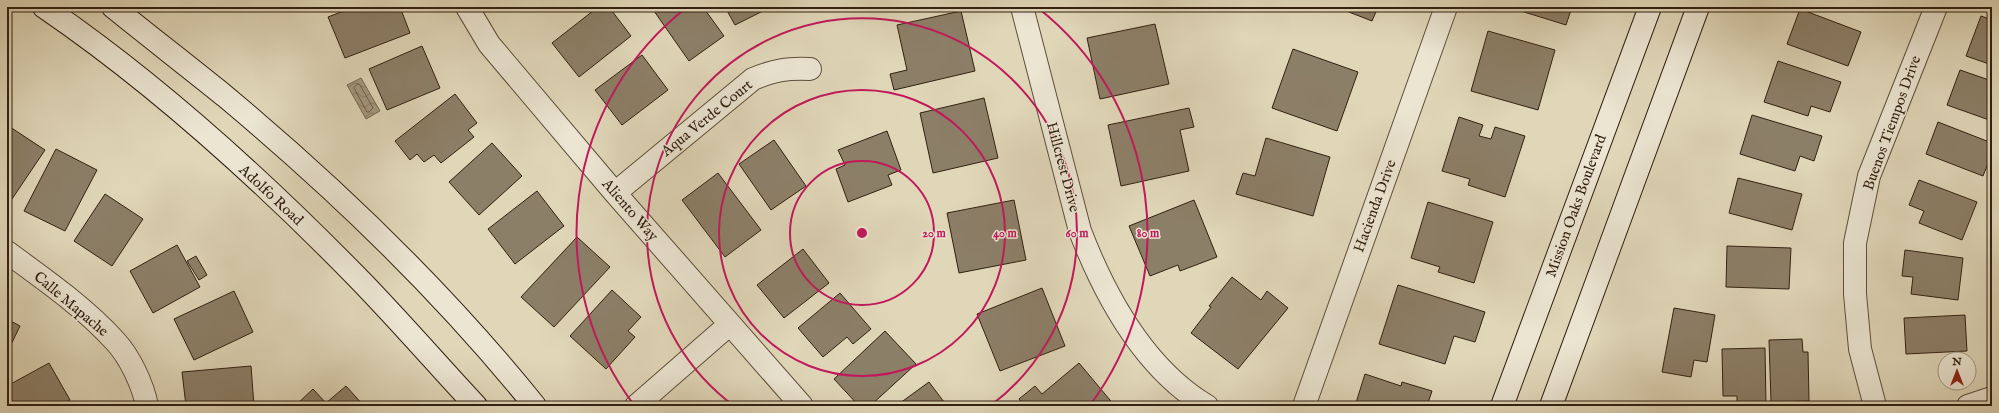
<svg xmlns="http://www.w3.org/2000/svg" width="1999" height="413" font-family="'IM FELL English',serif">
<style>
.water{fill:url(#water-waves);stroke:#776954}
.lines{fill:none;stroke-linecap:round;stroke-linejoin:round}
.shore{stroke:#6c5c48;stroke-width:1}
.building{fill:#8c7f68;stroke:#322011}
.minor-casing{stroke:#5e4e3b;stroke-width:24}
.secondary-casing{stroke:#322011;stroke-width:24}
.minor{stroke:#ebe5d2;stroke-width:22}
.secondary{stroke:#ebe5d2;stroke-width:22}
.ring{fill:none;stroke:#c2185b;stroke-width:2}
.labels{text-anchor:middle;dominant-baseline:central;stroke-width:3;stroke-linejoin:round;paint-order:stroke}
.street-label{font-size:15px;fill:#322011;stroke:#ebe5d2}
.centre{fill:#c2185b;stroke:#ebe5d2;stroke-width:2}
.ring-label{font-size:12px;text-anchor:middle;font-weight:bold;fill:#c2185b;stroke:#ebe5d2;stroke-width:3;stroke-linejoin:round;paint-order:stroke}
</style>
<defs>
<pattern id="water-waves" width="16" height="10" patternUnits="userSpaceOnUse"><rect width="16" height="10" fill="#a59980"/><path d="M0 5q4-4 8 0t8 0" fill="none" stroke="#877c67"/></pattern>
</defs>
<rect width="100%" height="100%" fill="#e0d7b9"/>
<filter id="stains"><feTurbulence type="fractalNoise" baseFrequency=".005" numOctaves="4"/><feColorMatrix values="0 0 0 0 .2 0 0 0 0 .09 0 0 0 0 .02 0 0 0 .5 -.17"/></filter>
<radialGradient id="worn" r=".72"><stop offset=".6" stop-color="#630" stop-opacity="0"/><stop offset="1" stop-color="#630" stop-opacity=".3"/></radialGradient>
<path class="water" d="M 361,78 L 380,111 L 366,119 L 347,85 Z"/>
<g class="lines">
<path class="shore" d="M 358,84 L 360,85 L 373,108 L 369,112 L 367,112 L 354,88 Z"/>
</g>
<path class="building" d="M 354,7 L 400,7 L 410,33 L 345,58 L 328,17 Z
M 598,7 L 609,7 L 631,36 L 579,77 L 552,43 Z
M 660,7 L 703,7 L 724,36 L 689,61 L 654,11 Z
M 725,7 L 771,7 L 735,25 Z
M 1336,7 L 1378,7 L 1372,21 Z
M 1508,7 L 1572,7 L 1566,25 Z
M 1800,9 L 1861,32 L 1848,66 L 1787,44 Z
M 961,11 L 975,71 L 894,90 L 890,74 L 907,70 L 897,25 Z
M 1981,16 L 1992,20 L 1992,65 L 1966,56 Z
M 1155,24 L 1169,84 L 1100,99 L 1087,38 Z
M 1488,31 L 1555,50 L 1538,110 L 1471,91 Z
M 422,46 L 440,88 L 387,110 L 369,69 Z
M 1293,49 L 1358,72 L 1337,131 L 1272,108 Z
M 642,55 L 668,90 L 622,125 L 595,90 Z
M 1778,61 L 1841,82 L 1830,112 L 1811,106 L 1808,116 L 1764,102 Z
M 1960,70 L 1992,81 L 1992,121 L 1947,105 Z
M 455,94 L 477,123 L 468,130 L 474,137 L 441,163 L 434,155 L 424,162 L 417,154 L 410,160 L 395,141 Z
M 984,98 L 998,158 L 933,173 L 920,113 Z
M 1189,108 L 1194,127 L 1180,130 L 1189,171 L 1121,186 L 1108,125 Z
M 1752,115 L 1822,136 L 1814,161 L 1800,156 L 1795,171 L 1740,154 Z
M 1459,117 L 1483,125 L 1479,136 L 1491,139 L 1495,127 L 1525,136 L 1505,197 L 1468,185 L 1470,179 L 1442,171 Z
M 1938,122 L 1992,143 L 1992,153 L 1983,176 L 1926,154 Z
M 7,125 L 45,150 L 12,199 L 7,196 Z
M 887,131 L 901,170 L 888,175 L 892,185 L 848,202 L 836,169 L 845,165 L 838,150 Z
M 1266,138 L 1330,157 L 1313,216 L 1236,194 L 1243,173 L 1255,176 Z
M 774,140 L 806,186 L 771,210 L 739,164 Z
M 492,143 L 522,176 L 479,215 L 449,182 Z
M 56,149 L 97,170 L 65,231 L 24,211 Z
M 718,173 L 761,230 L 725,257 L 682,200 Z
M 1738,178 L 1802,194 L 1792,230 L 1729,213 Z
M 1919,180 L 1977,202 L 1962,240 L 1919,223 L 1924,211 L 1909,205 Z
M 537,191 L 564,226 L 515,264 L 488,229 Z
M 105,194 L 143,219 L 112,266 L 74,241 Z
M 1014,200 L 1026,260 L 959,273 L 947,213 Z
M 1194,200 L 1217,257 L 1180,271 L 1178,265 L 1150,276 L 1129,226 Z
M 1428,202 L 1493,222 L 1474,283 L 1438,272 L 1440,267 L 1411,258 Z
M 577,237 L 610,267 L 554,327 L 521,297 Z
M 177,245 L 200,287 L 153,313 L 130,271 Z
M 1727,246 L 1791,248 L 1789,289 L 1726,287 Z
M 803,249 L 829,283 L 784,318 L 757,285 Z
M 1905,250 L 1963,258 L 1958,300 L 1911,294 L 1913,277 L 1902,276 Z
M 196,256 L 207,275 L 199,280 L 187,261 Z
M 1232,277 L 1261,300 L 1267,291 L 1288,308 L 1238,369 L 1191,333 L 1211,307 L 1209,306 Z
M 1398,285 L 1485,312 L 1475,342 L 1454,336 L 1445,364 L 1379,344 Z
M 1042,288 L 1065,346 L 1000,371 L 977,314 Z
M 612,290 L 641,317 L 628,331 L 635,337 L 606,369 L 570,336 Z
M 234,291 L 253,332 L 194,360 L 174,319 Z
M 840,293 L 871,329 L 853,344 L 847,337 L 823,357 L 798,328 Z
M 1674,308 L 1715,315 L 1707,362 L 1694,360 L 1691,377 L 1662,372 Z
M 1965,315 L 1967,351 L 1906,354 L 1904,318 Z
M 7,319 L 20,326 L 7,353 Z
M 885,331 L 916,364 L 870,406 L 859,406 L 834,379 Z
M 1802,339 L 1803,352 L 1808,352 L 1809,401 L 1771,402 L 1769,340 Z
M 1765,348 L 1766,406 L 1737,406 L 1737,396 L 1723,396 L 1722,349 Z
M 49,363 L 70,400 L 60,406 L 7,406 L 7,386 Z
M 1079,363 L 1115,406 L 1024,406 L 1019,399 L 1035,386 L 1042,394 Z
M 251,366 L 254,406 L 186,406 L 182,372 Z
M 1365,374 L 1401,386 L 1402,382 L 1432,391 L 1427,406 L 1355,406 Z
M 929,382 L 947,406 L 896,406 Z
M 346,386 L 364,406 L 299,406 L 297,404 L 313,389 L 326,403 Z"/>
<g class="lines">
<g class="minor-casing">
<path id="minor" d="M 467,7 L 489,44 L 615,193 L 802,406
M 1022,7 L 1080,231 C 1105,296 1145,369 1207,406
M 615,193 L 753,79 C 775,70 787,68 810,69
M 7,252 C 44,279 84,307 115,341 C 130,357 143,385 147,406
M 636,406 L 730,324
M 1304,406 L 1446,7
M 1875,406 L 1860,349 L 1855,294 L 1855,243 L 1869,176 L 1936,7
M 1968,406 L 1992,398"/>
</g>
<g class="secondary-casing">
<path id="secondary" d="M 44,7 C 157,84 261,179 357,277 C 398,319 436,363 476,406
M 113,7 C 150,37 189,67 226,97 C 336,189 445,294 535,406
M 1502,406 L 1650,7
M 1551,406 L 1698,7"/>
</g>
<use href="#minor" class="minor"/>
<use href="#secondary" class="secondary"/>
</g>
<g class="ring">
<circle cx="862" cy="233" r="72"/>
<circle cx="862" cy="233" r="143"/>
<path d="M734 406A215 215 0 1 1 990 406"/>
<path d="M634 405A286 286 0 0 1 686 8M1038 8A286 286 0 0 1 1090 405"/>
</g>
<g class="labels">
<g class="street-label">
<text transform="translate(707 118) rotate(-39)">Aqua Verde Court</text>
<text transform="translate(1892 123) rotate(-70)">Buenos Tiempos Drive</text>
<text transform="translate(1063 167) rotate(75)">Hillcrest Drive</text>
<text transform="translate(271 195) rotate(43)">Adolfo Road</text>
<text transform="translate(1375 206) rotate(-70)">Hacienda Drive</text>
<text transform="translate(1576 206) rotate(-70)">Mission Oaks Boulevard</text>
<text transform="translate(630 210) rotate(49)">Aliento Way</text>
<text transform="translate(71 304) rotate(40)">Calle Mapache</text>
</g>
</g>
<circle cx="862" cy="233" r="6" class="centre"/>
<g class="ring-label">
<text x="934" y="237">20 m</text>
<text x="1005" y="237">40 m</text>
<text x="1077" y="237">60 m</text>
<text x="1148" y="237">80 m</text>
</g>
<rect width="1999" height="413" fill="none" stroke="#e0d7b9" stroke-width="24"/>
<rect x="8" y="8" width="1983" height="397" fill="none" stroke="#322011" stroke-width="2"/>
<rect x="12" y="12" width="1975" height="389" fill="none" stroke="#322011"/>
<g transform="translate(1957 371)"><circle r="19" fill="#ebe5d2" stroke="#a19685"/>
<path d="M0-3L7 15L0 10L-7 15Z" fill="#8f2418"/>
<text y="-6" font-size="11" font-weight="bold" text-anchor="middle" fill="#322011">N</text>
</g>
<rect width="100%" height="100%" filter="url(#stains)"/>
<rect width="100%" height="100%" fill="url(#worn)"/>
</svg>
